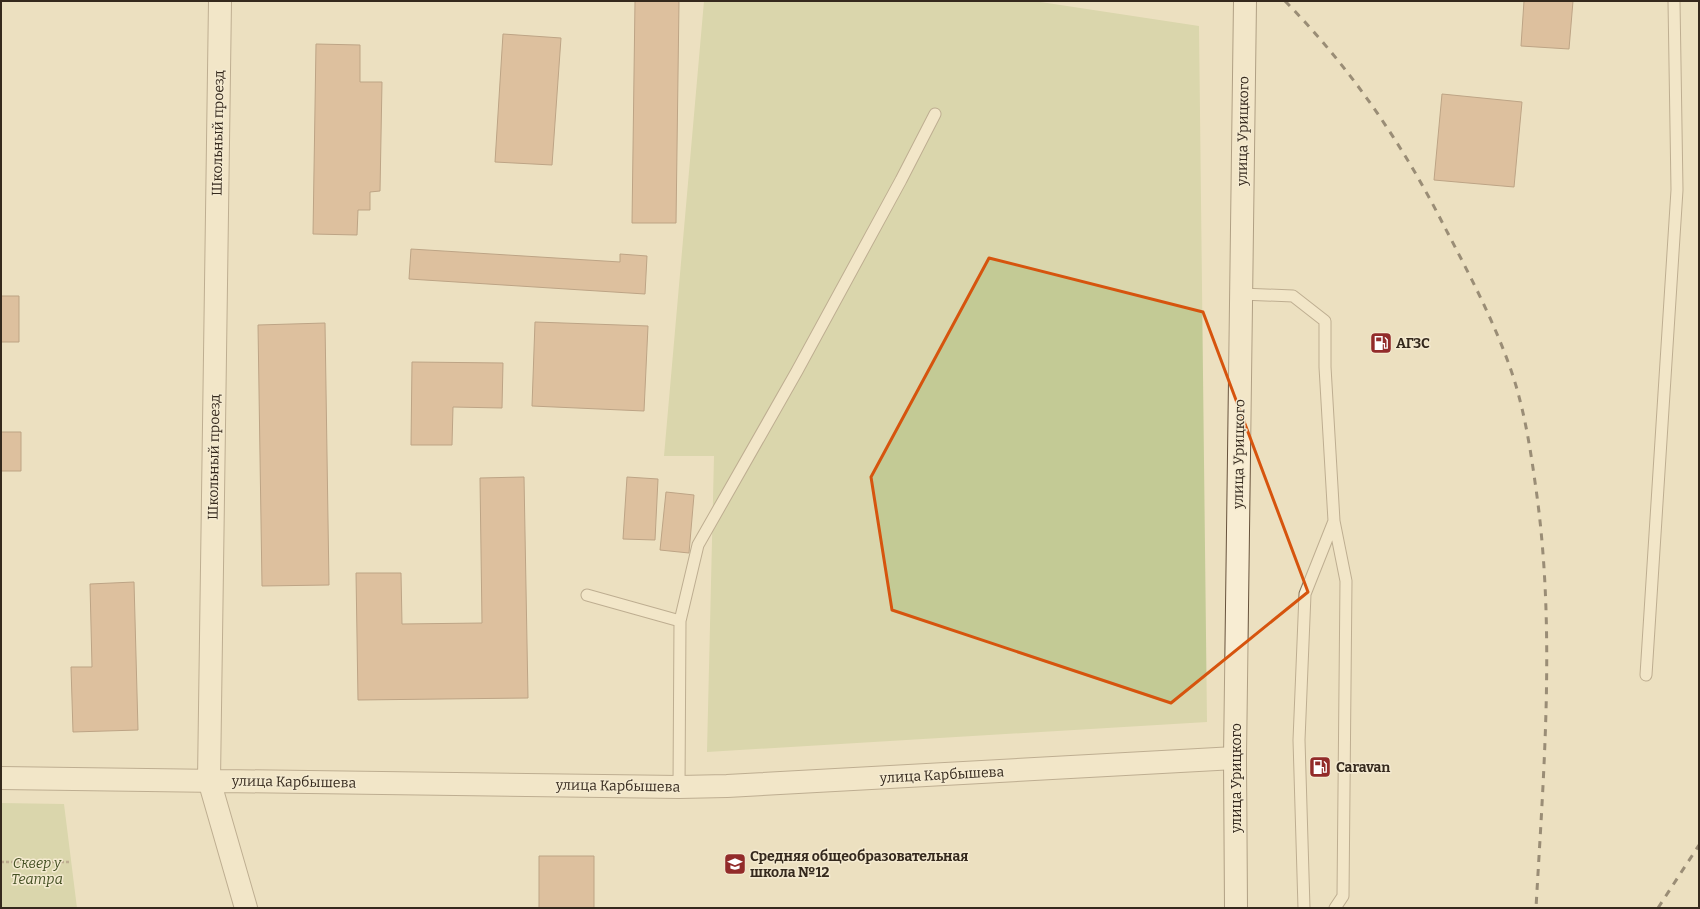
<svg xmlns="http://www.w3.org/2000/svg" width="1700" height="909" font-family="Bitter,serif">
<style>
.green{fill:#c3ca95}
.building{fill:#ca9a77;stroke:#835b3f}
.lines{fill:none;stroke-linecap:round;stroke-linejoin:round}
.lane-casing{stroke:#857159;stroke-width:13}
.street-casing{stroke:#857159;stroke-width:24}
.secondary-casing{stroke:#67523c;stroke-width:24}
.path{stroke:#857159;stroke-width:2.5;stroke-dasharray:3 2;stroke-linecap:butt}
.lane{stroke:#f8edd3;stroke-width:11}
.street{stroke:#f8edd3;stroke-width:22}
.secondary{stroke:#f8edd3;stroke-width:22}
.rail{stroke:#35291d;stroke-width:3;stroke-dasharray:7 7;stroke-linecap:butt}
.marked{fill:none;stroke:#d6540e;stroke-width:3;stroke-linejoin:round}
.labels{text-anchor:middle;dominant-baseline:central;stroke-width:3;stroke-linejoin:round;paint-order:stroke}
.street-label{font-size:14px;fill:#35291d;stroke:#f4ead0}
.poi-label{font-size:14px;font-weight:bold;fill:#35291d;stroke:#f4ead0;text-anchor:start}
.park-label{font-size:14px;font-style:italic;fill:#455124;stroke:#f4ead0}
</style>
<rect width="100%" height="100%" fill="#ece0c0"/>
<path class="green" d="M 704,1 L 1034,1 L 1199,26 L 1207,722 L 707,752 L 714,456 L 664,456 Z
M 1,803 L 64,804 L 77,908 L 1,908 Z"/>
<path class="building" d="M 635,1 L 679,1 L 676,223 L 632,223 Z
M 1524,1 L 1573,1 L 1569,49 L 1521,46 Z
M 503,34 L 561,38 L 552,165 L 495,162 Z
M 316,44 L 360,45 L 360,82 L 382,82 L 380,191 L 370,192 L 370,210 L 358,210 L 357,235 L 313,234 Z
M 1442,94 L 1522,102 L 1514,187 L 1434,180 Z
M 411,249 L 620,262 L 620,254 L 647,256 L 645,294 L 409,279 Z
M 1,296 L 19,296 L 19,342 L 1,342 Z
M 535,322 L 648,326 L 644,411 L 532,406 Z
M 325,323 L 329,585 L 262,586 L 258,325 Z
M 412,362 L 503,363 L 502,408 L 453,407 L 452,445 L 411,445 Z
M 1,432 L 21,432 L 21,471 L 1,471 Z
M 524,477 L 528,698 L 358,700 L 356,573 L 401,573 L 402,624 L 482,623 L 480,478 Z
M 627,477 L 658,479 L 655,540 L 623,539 Z
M 666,492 L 694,495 L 689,553 L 660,550 Z
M 134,582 L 138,730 L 73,732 L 71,667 L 92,667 L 90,584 Z
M 539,856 L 594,856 L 594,908 L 539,908 Z"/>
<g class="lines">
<g class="lane-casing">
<path id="lane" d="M 1241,294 L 1293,296 L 1325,321 L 1325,367 L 1334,521 L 1346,581 L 1343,896 L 1335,908
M 587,595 L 680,621
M 1646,675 L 1677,190 L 1674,1
M 679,787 L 680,621 L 698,545 L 797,371 L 901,180 L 935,114
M 1304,908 L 1299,740 L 1305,594 L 1334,521"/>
</g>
<g class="street-casing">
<path id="street" d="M 220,1 L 209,780 L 246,908
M 1,778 L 679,787 L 727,786 L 1235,758"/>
</g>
<g class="secondary-casing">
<path id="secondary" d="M 1236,908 L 1235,758 L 1245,1"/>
</g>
<path class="path" d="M 1,862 L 71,862"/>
<use href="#lane" class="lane"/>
<use href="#street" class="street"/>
<use href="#secondary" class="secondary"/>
<path class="rail" d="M 1285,1 C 1348,65 1400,140 1441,220 C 1467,270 1495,322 1513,376 C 1524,410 1530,446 1535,482 C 1556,623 1544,766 1536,908
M 1658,908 L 1699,845"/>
</g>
<path d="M0 0H1700V909H0ZM 989,258 L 1203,312 L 1308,592 L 1171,703 L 892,610 L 871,477 Z" fill="#ece0c0" fill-opacity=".55" fill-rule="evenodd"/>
<path class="marked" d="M 989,258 L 1203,312 L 1308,592 L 1171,703 L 892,610 L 871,477 Z"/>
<defs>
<g id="fuel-square" transform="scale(1.15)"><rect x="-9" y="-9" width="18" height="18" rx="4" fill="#922b2a" stroke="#f4ead0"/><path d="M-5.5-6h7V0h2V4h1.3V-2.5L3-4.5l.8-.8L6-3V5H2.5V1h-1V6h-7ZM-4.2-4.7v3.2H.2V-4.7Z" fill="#fff"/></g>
<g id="school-square" transform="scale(1.15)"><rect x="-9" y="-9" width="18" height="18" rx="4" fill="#922b2a" stroke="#f4ead0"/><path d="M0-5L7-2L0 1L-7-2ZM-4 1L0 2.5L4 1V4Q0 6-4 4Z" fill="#fff"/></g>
</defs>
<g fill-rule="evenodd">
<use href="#fuel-square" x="1381" y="343"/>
<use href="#fuel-square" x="1320" y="767"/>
<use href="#school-square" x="735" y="864"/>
</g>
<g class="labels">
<g class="street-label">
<text transform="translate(1243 131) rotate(-89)">улица Урицкого</text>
<text transform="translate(218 133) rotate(-89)">Школьный проезд</text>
<text transform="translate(1239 454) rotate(-89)">улица Урицкого</text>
<text transform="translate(214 457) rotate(-89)">Школьный проезд</text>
<text transform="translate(942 775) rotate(-3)">улица Карбышева</text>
<text transform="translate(1236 778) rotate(-90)">улица Урицкого</text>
<text transform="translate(294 782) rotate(1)">улица Карбышева</text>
<text transform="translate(618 786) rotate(1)">улица Карбышева</text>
</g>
<g class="poi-label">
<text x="1396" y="343">АГЗС</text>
<text x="1336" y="767">Caravan</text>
<text x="750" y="856">Средняя общеобразовательная<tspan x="750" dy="16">школа №12</tspan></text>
</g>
<g class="park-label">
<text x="37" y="863">Сквер у<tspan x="37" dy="16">Театра</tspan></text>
</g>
</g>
<rect width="1700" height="909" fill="none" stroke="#35291d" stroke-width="4"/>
</svg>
